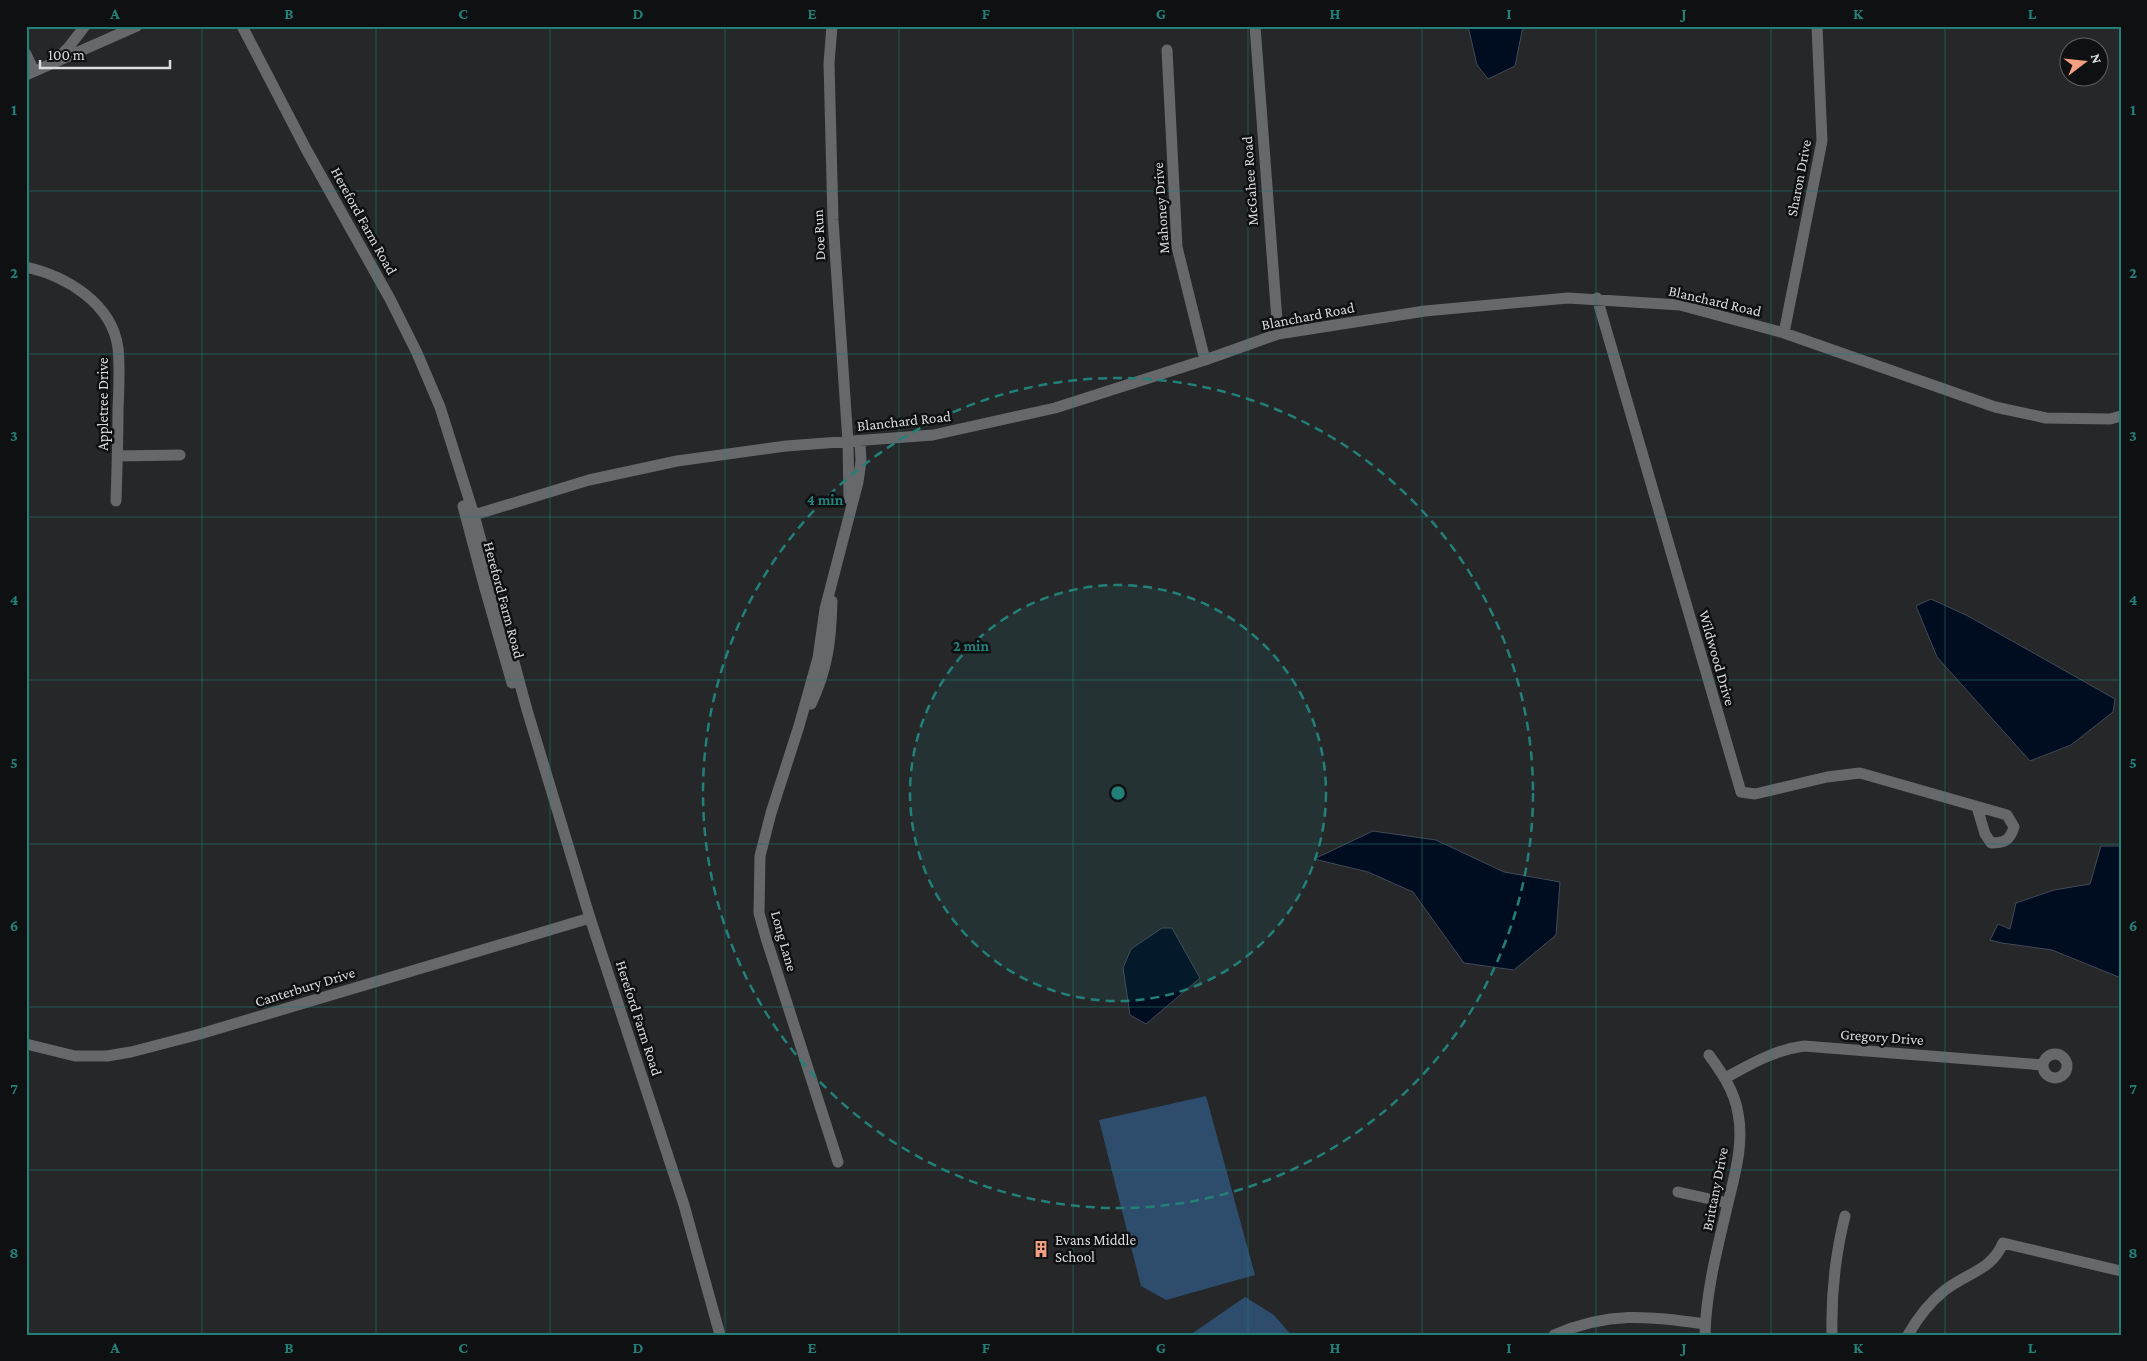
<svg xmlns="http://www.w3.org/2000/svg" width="2147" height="1361" font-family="'Crimson Pro',serif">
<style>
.green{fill:#2e4d6c}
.water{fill:#000c1f;stroke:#414a58}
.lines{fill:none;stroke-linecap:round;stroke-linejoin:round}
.minor{stroke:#66686b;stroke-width:11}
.grid{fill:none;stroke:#238079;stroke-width:1;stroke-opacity:0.55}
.ring{fill:none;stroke:#238079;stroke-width:2.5;stroke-dasharray:9 6}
.labels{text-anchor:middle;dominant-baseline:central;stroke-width:5;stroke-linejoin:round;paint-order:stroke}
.street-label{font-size:15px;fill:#dadbdd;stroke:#0f1011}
.poi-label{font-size:15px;fill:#dadbdd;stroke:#0f1011;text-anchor:start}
.centre{fill:#238079;stroke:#0f1011;stroke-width:2.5}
.ring-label{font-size:15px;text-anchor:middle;font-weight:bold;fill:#238079;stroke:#0f1011;stroke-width:5;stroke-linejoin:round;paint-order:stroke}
.neatline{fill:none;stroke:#238079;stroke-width:2}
.grid-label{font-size:16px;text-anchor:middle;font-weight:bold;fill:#238079}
</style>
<rect width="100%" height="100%" fill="#252729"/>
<path class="green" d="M 1206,1096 L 1255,1275 L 1166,1300 L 1141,1286 L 1099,1120 Z
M 1245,1297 L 1274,1315 L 1291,1335 L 1190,1335 Z"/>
<path class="water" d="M 1468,26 L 1523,26 L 1515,66 L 1488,79 L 1477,65 Z
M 1931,599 L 1968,616 L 2115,699 L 2113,712 L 2071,745 L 2030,761 L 1937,657 L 1916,606 Z
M 1373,831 L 1436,840 L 1504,872 L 1560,882 L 1556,935 L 1514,970 L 1464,963 L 1413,892 L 1368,872 L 1314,859 Z
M 2101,846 L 2121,846 L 2121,978 L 2052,950 L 2002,943 L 1990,940 L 1998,924 L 2010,929 L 2016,903 L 2054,890 L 2090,884 Z
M 1162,928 L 1172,928 L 1200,978 L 1146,1024 L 1130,1015 L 1123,968 L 1131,949 Z"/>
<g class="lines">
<path class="minor" d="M 242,26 L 306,149 L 390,299 L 417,353 L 440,407 L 474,515 L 527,710 L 590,918 L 684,1205 L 720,1335
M 832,26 L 829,63 L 833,220 L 848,442 L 849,499
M 1255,26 L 1278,334
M 1167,50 L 1177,247 L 1205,360
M 26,54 L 34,71
M 57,59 L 68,48 L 85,26
M 26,75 L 137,26
M 26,267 C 66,276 112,303 118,348 C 120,368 119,389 118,409 C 118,440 117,470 116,501
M 1597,298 L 1741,792 L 1755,794 L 1827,777 L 1860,773 L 2007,815 L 2014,827 C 2010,840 2005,843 1991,843 L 1985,834 L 1977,807
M 1784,333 L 1822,141 L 1817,26
M 117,456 L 180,455
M 463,506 L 484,585 L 512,683
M 474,515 L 589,480 L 677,461 L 786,446 L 933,435 L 1055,408 L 1205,360 L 1278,334 L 1425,311 L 1568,298 L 1680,305 L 1784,333 L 1995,407 L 2046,418 L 2110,419 L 2121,416
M 811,704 C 828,669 831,639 832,601
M 26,1044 L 75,1056 L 107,1056 L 131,1052 L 200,1034 L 590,918
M2043 1066a12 12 0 1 1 24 0a12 12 0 1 1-24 0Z
M 1725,1078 C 1751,1064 1774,1050 1804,1046 L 2043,1065
M 838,1162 L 766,938 L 759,913 L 760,856 L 771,813 L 799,726 L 818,658 L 825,609 L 858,482 L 861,461 L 860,441
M 1678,1192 L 1728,1203
M 1554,1335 C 1609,1311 1648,1316 1705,1324
M 1705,1335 C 1706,1290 1718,1246 1728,1203 C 1735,1174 1744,1143 1738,1113 C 1734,1090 1722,1073 1709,1055
M 1832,1335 C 1831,1294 1835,1256 1845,1216
M 1908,1335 C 1917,1319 1930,1302 1945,1290 C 1968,1272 1991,1271 2003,1243 L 2121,1271"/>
</g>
<path class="grid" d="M 202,26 L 202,1335M 376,26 L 376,1335M 550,26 L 550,1335M 725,26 L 725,1335M 899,26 L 899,1335M 1073,26 L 1073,1335M 1248,26 L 1248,1335M 1422,26 L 1422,1335M 1596,26 L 1596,1335M 1771,26 L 1771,1335M 1945,26 L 1945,1335M 26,191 L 2121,191M 26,354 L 2121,354M 26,517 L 2121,517M 26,680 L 2121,680M 26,844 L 2121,844M 26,1007 L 2121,1007M 26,1170 L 2121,1170"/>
<circle cx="1118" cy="793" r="208" fill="#238079" fill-opacity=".12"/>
<g class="ring">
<circle cx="1118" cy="793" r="208"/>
<circle cx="1118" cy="793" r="415"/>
</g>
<defs>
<g id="building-bare" transform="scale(1.35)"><path d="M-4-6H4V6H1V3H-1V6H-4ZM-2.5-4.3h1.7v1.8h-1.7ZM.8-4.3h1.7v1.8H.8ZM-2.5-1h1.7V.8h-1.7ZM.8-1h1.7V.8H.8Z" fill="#f39f82" stroke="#0f1011" stroke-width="2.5" paint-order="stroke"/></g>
</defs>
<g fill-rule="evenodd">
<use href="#building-bare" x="1041" y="1249"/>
</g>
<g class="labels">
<g class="street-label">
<text transform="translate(1799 178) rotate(-79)">Sharon Drive</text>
<text transform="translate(1250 181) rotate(-94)">McGahee Road</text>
<text transform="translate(1161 208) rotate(-94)">Mahoney Drive</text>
<text transform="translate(364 221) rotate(61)">Hereford Farm Road</text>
<text transform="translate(819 235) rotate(-93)">Doe Run</text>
<text transform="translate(1715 301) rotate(13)">Blanchard Road</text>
<text transform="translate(1308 316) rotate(-11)">Blanchard Road</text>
<text transform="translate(103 404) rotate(-90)">Appletree Drive</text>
<text transform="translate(904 421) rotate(-6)">Blanchard Road</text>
<text transform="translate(504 600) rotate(75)">Hereford Farm Road</text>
<text transform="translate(1717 658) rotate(74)">Wildwood Drive</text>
<text transform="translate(784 941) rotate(74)">Long Lane</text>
<text transform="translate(305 987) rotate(-17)">Canterbury Drive</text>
<text transform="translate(639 1018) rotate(72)">Hereford Farm Road</text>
<text transform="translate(1882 1037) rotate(4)">Gregory Drive</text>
<text transform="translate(1715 1189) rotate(-79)">Brittany Drive</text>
</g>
<g class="poi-label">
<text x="1055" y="1240">Evans Middle<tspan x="1055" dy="17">School</tspan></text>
</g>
</g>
<circle cx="1118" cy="793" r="8" class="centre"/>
<g class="ring-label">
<text x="825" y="505">4 min</text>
<text x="971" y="651">2 min</text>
</g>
<rect width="2147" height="1361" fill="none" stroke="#0f1011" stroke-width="55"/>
<g transform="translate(2084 62) rotate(74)"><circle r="24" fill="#0f1011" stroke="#606163"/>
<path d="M0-4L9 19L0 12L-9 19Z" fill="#f39f82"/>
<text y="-8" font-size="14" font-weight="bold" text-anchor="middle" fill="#dadbdd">N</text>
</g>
<path d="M40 60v8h130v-8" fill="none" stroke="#dadbdd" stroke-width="2.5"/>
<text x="48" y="60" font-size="15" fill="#dadbdd" stroke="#0f1011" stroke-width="4" paint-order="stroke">100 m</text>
<rect x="28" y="28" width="2092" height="1306" class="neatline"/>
<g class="grid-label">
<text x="115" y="19">A</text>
<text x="289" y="19">B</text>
<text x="463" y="19">C</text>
<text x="638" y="19">D</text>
<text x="812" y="19">E</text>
<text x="986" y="19">F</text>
<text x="1161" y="19">G</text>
<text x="1335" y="19">H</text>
<text x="1509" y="19">I</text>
<text x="1684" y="19">J</text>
<text x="1858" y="19">K</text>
<text x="2032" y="19">L</text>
<text x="14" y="115">1</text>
<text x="2133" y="115">1</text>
<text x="14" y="278">2</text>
<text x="2133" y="278">2</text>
<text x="14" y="441">3</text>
<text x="2133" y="441">3</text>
<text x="14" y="605">4</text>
<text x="2133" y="605">4</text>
<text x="14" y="768">5</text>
<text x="2133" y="768">5</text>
<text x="14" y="931">6</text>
<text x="2133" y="931">6</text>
<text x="14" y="1094">7</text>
<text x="2133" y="1094">7</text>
<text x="14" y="1258">8</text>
<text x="2133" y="1258">8</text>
<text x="115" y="1353">A</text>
<text x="289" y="1353">B</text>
<text x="463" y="1353">C</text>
<text x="638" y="1353">D</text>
<text x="812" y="1353">E</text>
<text x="986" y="1353">F</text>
<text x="1161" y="1353">G</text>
<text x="1335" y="1353">H</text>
<text x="1509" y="1353">I</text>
<text x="1684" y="1353">J</text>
<text x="1858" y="1353">K</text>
<text x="2032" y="1353">L</text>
</g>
</svg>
